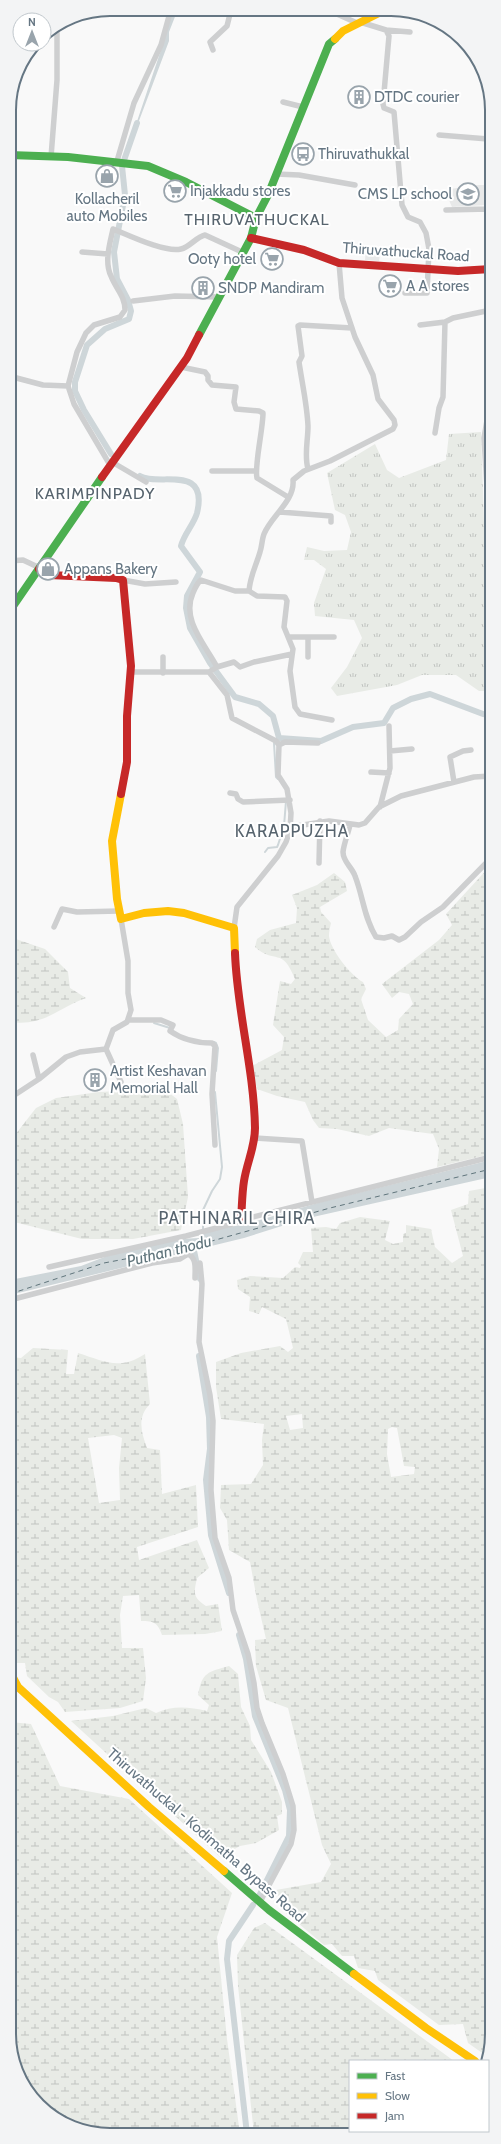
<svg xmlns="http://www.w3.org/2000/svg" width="501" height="2144" font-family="Cabin,sans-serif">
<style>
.built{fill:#e8e9e9}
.grass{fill:url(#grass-tufts)}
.wetland{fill:url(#wetland-marsh);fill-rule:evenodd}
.water{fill:#ced6d9}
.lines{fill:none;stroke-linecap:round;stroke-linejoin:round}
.stream{stroke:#ced6d9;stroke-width:2}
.canal{stroke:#ced6d9;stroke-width:6}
.ferry{stroke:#60757c;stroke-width:1;stroke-dasharray:5 4;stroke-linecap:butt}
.street{stroke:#cecfd0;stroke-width:5.5}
.fast{stroke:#4caf50;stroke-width:8}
.slow{stroke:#ffc107;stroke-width:8}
.jam{stroke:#c62828;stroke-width:8}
.labels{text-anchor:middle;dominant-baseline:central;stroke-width:4;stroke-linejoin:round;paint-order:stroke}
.poi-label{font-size:15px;fill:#657683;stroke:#fff;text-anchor:start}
.street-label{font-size:15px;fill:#657683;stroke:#fff}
.neighbourhood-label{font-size:16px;letter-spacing:1px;fill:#57646e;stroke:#fff}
.water-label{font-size:16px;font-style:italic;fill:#60757c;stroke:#fff}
.quarter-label{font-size:17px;letter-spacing:1px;fill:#57646e;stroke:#fff}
.rim{fill:none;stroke:#657683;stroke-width:2}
</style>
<defs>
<pattern id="grass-tufts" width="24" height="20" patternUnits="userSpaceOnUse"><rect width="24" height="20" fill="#e8ebe6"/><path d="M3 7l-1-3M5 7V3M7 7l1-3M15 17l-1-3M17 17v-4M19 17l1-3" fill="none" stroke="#c0c3c0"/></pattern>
<pattern id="wetland-marsh" width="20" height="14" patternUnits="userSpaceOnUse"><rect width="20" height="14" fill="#e8ebe6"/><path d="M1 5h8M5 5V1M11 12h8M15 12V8" fill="none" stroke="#c0c3c0"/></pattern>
</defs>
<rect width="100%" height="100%" fill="#f9f9f9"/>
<path class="built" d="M 479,185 L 487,185 L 486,205 L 452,207 L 448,198 L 450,189 Z
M 366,247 L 381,249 L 379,261 L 365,260 Z"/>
<path class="grass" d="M 481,432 L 484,522 L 491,553 L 491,691 L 479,691 L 456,675 L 422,675 L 397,685 L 337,696 L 331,688 L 347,667 L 362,638 L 354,620 L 315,616 L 314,603 L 326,569 L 314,560 L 304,560 L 307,547 L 324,551 L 347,550 L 351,532 L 345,515 L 335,510 L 327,473 L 375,444 L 387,470 L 399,478 L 446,460 L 449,434 Z"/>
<path class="wetland" d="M 491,865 L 491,1154 L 437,1167 L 439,1149 L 433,1134 L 389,1128 L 369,1136 L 337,1129 L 319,1128 L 313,1120 L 305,1102 L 277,1096 L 257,1089 L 252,1066 L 282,1050 L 284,1037 L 273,1025 L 280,981 L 291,984 L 295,979 C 282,946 275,965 255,947 L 257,939 L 270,930 L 296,923 L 297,908 L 292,895 L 317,885 L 334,873 L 345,882 L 347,891 L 320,907 L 321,912 L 331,923 C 330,927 329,932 329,936 C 330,949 351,976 363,982 L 366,989 L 361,999 L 368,1020 L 386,1037 L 398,1030 L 399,1019 L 413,1004 L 409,994 L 399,992 L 392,998 L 382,984 L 439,940 L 452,925 L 446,914 Z
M 10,937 L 45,949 L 68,972 L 70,988 L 86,998 C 54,1010 45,1026 10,1022 Z
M 164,1089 L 177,1099 L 183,1124 L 188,1197 L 181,1230 L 133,1239 L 82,1239 L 10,1221 L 10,1147 L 11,1140 L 36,1108 L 56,1098 L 99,1092 Z
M 491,1187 L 492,2041 L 488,2057 L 468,2043 L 463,2024 L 439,2025 L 378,1980 L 375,1971 L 358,1968 L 354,1956 L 342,1956 L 332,1944 L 324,1945 L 286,1913 L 276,1890 L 321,1882 L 331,1864 L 322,1845 L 288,1708 L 266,1700 L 256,1666 L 255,1640 L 266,1639 L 257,1600 L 250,1562 L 229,1550 L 227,1520 L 220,1508 L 221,1485 L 251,1484 L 263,1465 L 262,1440 L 264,1424 L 221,1419 L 216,1387 L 216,1362 L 241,1353 L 280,1346 L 288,1352 L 293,1348 L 286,1319 L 262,1307 L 259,1314 L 249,1311 L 250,1297 L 238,1289 L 237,1280 L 250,1276 L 283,1278 L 295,1267 L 300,1268 L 301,1266 L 298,1263 L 303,1252 L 313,1252 L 311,1228 L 326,1227 L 336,1229 L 340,1223 L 360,1217 L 390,1221 L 385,1240 L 393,1244 L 403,1242 L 403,1234 L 406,1233 L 406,1225 L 431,1229 L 435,1247 L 452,1263 L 463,1256 L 451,1210 L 468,1204 L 469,1191 ZM 302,1414 L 303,1428 L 290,1430 L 286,1416 ZM 392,1427 L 397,1428 L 404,1466 L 415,1467 L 414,1474 L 391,1477 L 387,1454 L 388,1429 Z
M 33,1348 L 68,1350 L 66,1374 L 74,1374 L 78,1353 C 104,1361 119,1371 145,1354 L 150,1404 C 137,1417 141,1432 147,1448 L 160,1450 L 162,1494 L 196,1485 L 198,1527 L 137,1547 L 139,1560 L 197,1540 L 209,1568 L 197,1578 C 194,1593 192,1597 206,1606 L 218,1604 L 222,1631 L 205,1634 L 162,1635 C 158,1623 154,1621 141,1621 L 139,1595 L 123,1596 L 120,1615 L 122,1648 L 143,1648 L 146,1678 L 143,1701 L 120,1708 L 65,1712 L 58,1702 L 49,1697 L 27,1676 L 25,1663 L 17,1663 L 10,1650 L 10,1357 L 21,1358 ZM 114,1435 L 122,1438 L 119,1468 L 120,1500 L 99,1503 L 88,1438 Z
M 229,1666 L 238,1674 L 241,1707 L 250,1726 L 251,1740 L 271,1772 L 282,1802 L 282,1814 L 277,1816 L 279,1830 L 256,1843 L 240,1846 L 220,1857 L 71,1721 L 113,1716 L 146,1708 L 156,1713 C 173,1705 189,1707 207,1711 L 209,1705 L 198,1695 C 202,1672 208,1672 229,1666 Z
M 10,1722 L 31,1724 L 60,1786 L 129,1799 L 232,1893 L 217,1937 L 227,2039 L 240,2134 L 90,2133 L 59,2121 L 34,2101 L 10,2048 Z
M 265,1923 L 454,2061 L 350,2061 L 350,2131 L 414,2131 L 405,2134 L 254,2134 L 238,1986 L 237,1955 L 254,1928 Z"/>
<path class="water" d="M 171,9 L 178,9 L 169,32 L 169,41 L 122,166 L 162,47 Z
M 491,1160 L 491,1177 L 304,1219 L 244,1238 L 10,1295 L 10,1280 L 81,1266 L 107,1256 L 180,1239 L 199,1238 L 202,1232 L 246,1224 L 321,1202 Z"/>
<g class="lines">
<path class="stream" d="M 278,779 L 276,777 L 274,743 L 279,738
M 265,852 L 268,848 L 277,847 L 278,845 L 284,826 L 286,801
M 154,1023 L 170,1028
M 214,1042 L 216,1043 L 218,1048 L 216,1071
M 203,1230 L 203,1210 L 212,1191 L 220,1179 L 222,1167 L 215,1092"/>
<path class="canal" d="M 111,454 L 84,410 L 75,391 L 75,382 L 87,345 L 105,329 L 129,319 L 131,311 L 128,300 L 117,279 L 114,252 L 125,195 L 122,166 L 137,123
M 140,476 C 158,487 209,463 197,513 C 194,524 184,534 181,546 L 200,572 L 187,596 L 186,608 L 190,628 L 210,663 L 235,697 L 259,704 L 273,716 L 279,738 L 321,741 L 353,727 L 384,723 L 393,708 L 411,699 L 430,694 L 483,714 L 491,715
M 193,1246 L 200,1279
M 199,1356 L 209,1417 L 210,1449 L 206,1480 L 211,1535 L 229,1593
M 239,1635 L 246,1659 L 255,1716 L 285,1790 L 290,1810 L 289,1836 L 259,1896
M 247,2134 L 227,1959 L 229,1941 L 253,1905"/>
<path class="ferry" d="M 10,1294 L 104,1263 L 194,1246 L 330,1208 L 491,1169"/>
<path class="street" d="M 328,10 L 357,23
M 360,22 L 386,30 L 389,36 L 383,104 L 384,108 L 394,112 L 402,205 L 408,217 L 420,222 L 426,233 L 429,249 L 427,293 L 405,293
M 386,30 L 410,32
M 213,50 L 210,42 L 227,26 L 231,10
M 485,76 L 489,105 L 488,169 L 491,246
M 283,102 L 303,107
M 439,135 L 488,139
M 51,157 L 57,80 L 57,26
M 117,161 L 134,103 L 161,45 L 171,9
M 276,174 L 299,175 L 355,185
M 446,210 L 489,209
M 82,252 L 108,254
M 133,301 L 175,296 L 219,297
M 420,325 L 445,322
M 181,367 L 205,372 L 208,376 L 208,380 L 212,385 L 236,387 L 234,402 L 236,409 L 259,411 L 263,413 C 263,429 254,467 257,478 L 288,497
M 9,376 L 43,385 L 68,386
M 435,433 L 439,408 L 443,397 L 445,322 L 453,318 L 491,310
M 112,462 L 146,482
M 110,465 L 74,404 L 68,386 L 77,352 L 86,333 L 94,325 L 120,317 L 125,310 C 125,296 116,289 111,276 C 104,262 110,243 113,229 C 128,235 165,253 181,249 C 190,247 196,237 205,235 L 242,252
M 308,469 C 304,455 308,441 308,426 C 307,404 302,383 299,362 L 302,356 L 298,326 L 300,325 L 352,328
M 212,471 L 256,471
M 280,512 L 331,516 L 331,522
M 489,519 L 484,438 L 491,397
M 9,561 L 23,560 L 40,568
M 123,580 L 145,584 L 176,582
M 289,637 L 334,637
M 308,637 L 308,657
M 163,657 L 163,673
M 217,667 L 234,662 L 240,667 L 254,662 L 292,654
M 131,672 L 209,672 L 227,695 L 232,718 L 276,741 L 279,745 L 278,775 L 287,789 L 291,813 L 290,830 L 286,842 L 278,856 L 237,907 L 234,928
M 209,672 L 217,667 C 205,644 181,620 193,593 C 195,588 197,583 201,580 L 235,591 L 249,591
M 332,720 L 300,714 L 295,707 L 290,671 L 293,649 L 284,627 L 287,601 L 285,597 L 257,596 L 249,591 C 250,576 256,566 260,552 C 262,546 262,539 264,534 C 271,516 295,501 293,480 L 304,471 L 330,461 L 393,429 L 395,425 L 394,420 L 378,399 L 373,375 L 355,337 L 342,298 L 339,263
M 279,745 L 285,742 L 318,743
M 390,751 L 412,749
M 371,772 L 389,773
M 454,782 L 450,757 L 463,751 L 471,750
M 230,793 L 236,794 L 238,799 L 243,802 L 290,800
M 380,807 L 390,768 L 389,726
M 350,825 C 348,834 344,843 343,852 C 343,862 352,867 355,876 C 363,896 364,918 376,937 L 384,938 L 392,936 L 399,940 L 405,937 L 421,922 L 443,907 L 491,858
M 290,827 L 329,821 L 359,825 L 365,823 L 379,807 L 401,796 L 474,777 L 491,776
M 319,863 L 320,821
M 54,927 L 62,909 L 77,912 L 119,911
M 128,1020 L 161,1020 L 173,1025 L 170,1031 C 183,1040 197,1043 212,1043 L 215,1046 L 212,1094 L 215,1145
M 106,1049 L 121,1082
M 33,1055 L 39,1079
M 10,1098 L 39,1079 L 66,1057 L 80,1052 L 106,1049 L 113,1030 L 127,1022 L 131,1010 L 128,993 L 128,961 L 121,919
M 255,1138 L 302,1141 L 312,1202
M 200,1263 L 202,1284 L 199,1342 L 210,1395 L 213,1421 L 211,1490 L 215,1538 L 229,1578 L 233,1610 L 248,1654 L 254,1683 L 257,1708 L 262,1723 L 283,1774 L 293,1806 L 294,1830 L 291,1844 L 260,1902
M 49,1267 L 186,1236 L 232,1224 L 241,1220 L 491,1157
M 10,1300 L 152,1263 L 180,1259 L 188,1254 C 197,1258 195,1269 195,1278"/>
<path class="fast" d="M 9,155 L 68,157 L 148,166 L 186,182 L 256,218
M 199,335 L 251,238 L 256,218 L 268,195 L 329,44 L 335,39
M 9,612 L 102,477
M 224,1871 L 269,1910 L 354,1974"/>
<path class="slow" d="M 335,39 L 343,31 L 383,11
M 121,794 L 112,841 L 117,899 L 121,919 L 144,913 L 168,911 L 184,913 L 234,928 L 235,953
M 10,1672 L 18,1687 L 149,1807 L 224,1871
M 354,1974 L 426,2028 L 475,2061"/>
<path class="jam" d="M 251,238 L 304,250 L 339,263 L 458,271 L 491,269
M 102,477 L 187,358 L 199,335
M 39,569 L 49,575 L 116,578 L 123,580 L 131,666 L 127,716 L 127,762 L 121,794
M 235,953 C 237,1011 254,1069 255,1128 C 255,1147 247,1162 244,1181 C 242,1193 242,1207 241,1220"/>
</g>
<defs>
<g id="building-ring" transform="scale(1.15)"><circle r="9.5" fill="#fff" stroke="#99a4ac" stroke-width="1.5"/><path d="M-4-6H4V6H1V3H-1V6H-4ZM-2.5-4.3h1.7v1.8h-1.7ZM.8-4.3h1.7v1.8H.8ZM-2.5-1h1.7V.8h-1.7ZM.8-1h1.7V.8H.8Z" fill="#99a4ac"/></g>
<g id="bus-ring" transform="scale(1.15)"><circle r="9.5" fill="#fff" stroke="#99a4ac" stroke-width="1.5"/><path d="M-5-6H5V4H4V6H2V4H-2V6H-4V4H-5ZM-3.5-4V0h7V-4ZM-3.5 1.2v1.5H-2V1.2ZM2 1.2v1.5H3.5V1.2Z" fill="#99a4ac"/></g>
<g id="shop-ring" transform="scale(1.15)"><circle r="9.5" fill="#fff" stroke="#99a4ac" stroke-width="1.5"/><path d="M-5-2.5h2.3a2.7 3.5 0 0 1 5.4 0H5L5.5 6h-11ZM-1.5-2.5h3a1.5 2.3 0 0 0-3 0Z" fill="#99a4ac"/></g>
<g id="supermarket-ring" transform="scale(1.15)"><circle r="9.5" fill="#fff" stroke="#99a4ac" stroke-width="1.5"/><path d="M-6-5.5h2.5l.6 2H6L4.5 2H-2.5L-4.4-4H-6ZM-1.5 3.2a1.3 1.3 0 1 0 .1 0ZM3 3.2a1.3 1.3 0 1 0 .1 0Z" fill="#99a4ac"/></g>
<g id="school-ring" transform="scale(1.15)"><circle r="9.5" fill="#fff" stroke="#99a4ac" stroke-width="1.5"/><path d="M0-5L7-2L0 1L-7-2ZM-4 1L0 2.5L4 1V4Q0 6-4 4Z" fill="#99a4ac"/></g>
</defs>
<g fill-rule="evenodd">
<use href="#building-ring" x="359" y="97"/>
<use href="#bus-ring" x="303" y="154"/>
<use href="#shop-ring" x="107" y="176"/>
<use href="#supermarket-ring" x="175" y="191"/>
<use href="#school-ring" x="468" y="194"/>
<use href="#supermarket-ring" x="272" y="259"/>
<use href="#supermarket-ring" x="390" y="286"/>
<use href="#building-ring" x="203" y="288"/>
<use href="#shop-ring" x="48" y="569"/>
<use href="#building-ring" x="95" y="1080"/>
</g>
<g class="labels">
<g class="poi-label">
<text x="374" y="97">DTDC courier</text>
<text x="318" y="154">Thiruvathukkal</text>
<text x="190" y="191">Injakkadu stores</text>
<text x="452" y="194" text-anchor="end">CMS LP school</text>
<text x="107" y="199" text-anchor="middle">Kollacheril<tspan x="107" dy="17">auto Mobiles</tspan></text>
<text x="256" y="259" text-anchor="end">Ooty hotel</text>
<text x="406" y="286">A A stores</text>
<text x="218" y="288">SNDP Mandiram</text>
<text x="64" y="569">Appans Bakery</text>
<text x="110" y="1071">Artist Keshavan<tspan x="110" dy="17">Memorial Hall</tspan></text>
</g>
<g class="street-label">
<text transform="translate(406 252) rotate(4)">Thiruvathuckal Road</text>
<text transform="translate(206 1835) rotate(41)">Thiruvathuckal - Kodimatha Bypass Road</text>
</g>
<g class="neighbourhood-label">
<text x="257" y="219">THIRUVATHUCKAL</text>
<text x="95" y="493">KARIMPINPADY</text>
</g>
<g class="water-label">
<text transform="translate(169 1251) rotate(-14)">Puthan thodu</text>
</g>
<g class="quarter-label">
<text x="292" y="831">KARAPPUZHA</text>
<text x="237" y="1218">PATHINARIL CHIRA</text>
</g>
</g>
<path d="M0 0H501V2144H0ZM110 16H391A94 94 0 0 1 485 110V2034A94 94 0 0 1 391 2128H110A94 94 0 0 1 16 2034V110A94 94 0 0 1 110 16Z" fill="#f3f4f5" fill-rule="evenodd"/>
<path class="rim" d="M110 16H391A94 94 0 0 1 485 110V2034A94 94 0 0 1 391 2128H110A94 94 0 0 1 16 2034V110A94 94 0 0 1 110 16Z"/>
<rect x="349" y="2060" width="140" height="72" fill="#ffffff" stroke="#c1c8cd"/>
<rect x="357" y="2073" width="20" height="6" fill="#4caf50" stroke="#c1c8cd"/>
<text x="385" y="2080" font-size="12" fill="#657683">Fast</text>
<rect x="357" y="2093" width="20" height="6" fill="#ffc107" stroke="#c1c8cd"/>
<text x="385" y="2100" font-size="12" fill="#657683">Slow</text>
<rect x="357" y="2113" width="20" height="6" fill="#c62828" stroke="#c1c8cd"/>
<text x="385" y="2120" font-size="12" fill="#657683">Jam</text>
<g transform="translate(32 32)"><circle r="19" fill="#ffffff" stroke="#c1c8cd"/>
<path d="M0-3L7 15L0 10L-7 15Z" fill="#99a4ac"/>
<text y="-6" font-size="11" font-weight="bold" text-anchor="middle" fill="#657683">N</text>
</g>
</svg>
